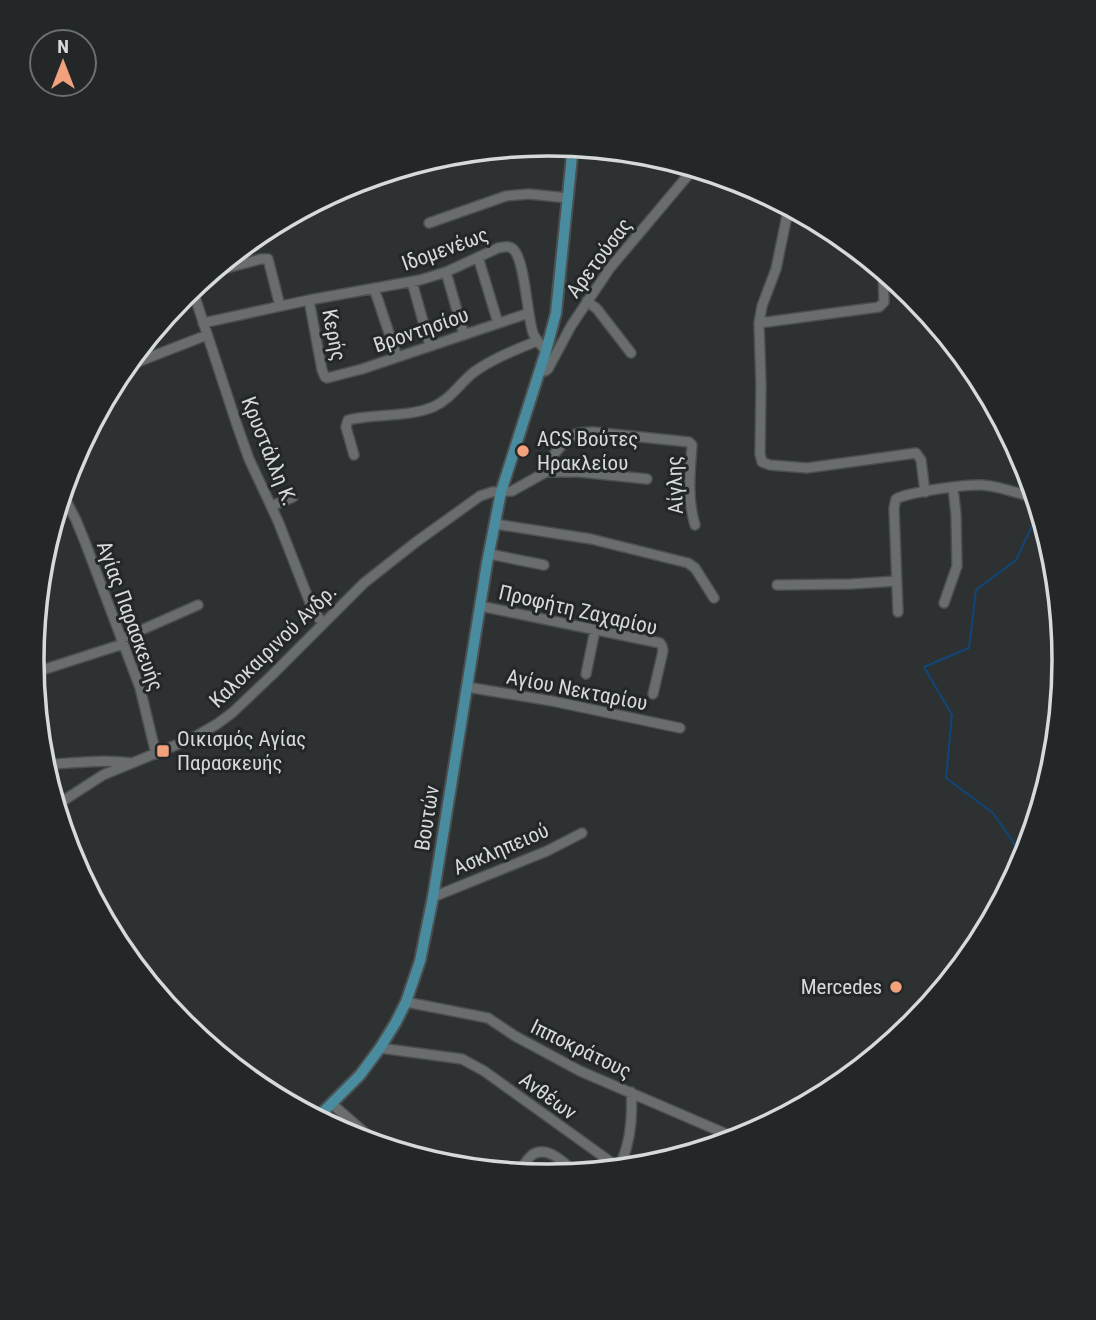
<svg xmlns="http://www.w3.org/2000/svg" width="1096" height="1320" font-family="'Roboto Condensed',sans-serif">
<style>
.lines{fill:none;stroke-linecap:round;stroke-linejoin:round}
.stream{stroke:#11467b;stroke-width:2}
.minor-casing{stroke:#4b4f4f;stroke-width:12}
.major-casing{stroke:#4b4f4f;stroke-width:14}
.minor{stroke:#696d6d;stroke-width:9}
.major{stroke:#4a8c9f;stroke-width:10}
.poi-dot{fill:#f1a17c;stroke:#232727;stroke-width:2.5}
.labels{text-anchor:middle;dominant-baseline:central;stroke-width:6;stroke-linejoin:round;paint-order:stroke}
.street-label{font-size:21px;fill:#d7dada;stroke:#232727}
.poi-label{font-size:21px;fill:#d7dada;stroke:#232727;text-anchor:start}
.rim{fill:none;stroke:#d7dada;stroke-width:3.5}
</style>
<rect width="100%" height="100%" fill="#2d3131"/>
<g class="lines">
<path class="stream" d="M 1025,859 L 993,813 L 946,778 L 952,715 L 924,667 L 969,648 L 976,590 L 1016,560 L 1033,524 L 1039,507"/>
<g class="minor-casing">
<path id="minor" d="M 789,206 L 776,269 L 762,306 L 759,323 L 761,385 L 760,454 L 762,462 L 770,465 L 807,468 L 916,453 L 921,460 L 925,492
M 429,223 L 506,196 L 529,194 L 568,198
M 478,257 L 498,323
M 211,272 L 261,259 L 268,259 L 280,306
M 446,272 L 464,335
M 412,282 L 430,346
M 192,288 L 237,425 L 249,459 L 278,521 L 312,608 L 323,624
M 374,288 L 397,357
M 309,300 L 322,370 L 325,377 L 327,378 L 362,369 L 529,313
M 587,301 L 597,309 L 631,353
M 203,323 L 309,300 L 420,280 L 446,272 L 498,248 C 504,247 509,245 514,250 C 525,262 527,315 533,333 C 536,340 541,345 546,351
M 759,323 L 879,307 L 884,302 L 883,270
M 122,368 L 207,335
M 540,371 L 545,371 L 548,369 L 571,326 L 610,268 L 695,167
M 354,455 L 346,427 L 348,420 C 375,413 406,418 433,407 C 450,400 460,383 474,372 C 494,358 515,350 537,341
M 543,473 C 546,461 565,440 576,434 C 582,432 588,432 593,432 L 689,442 L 692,445 C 690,473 687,498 695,525
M 62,493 L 76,520 L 85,542 L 140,688 L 156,754
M 272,506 L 293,497
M 495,524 L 591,539 L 688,563 L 695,568 L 714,598
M 489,554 L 544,565
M 777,585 L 851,584 L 897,581
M 944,603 L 957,566 L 956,514 L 953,488
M 480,606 L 660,643 L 662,646 L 663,651 L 653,694
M 898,612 L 894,508 L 896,499 C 909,492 966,484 982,485 C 997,486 1011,491 1025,495
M 121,639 L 198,605
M 33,673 L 123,644
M 586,674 L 595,630
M 467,687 L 552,701 L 680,728
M 43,765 C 73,763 102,759 132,763
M 1049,778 L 1063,648
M 55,806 L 103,775 L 193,738 L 217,724 L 232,713 L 272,675 L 364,583 L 416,542 L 480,496 L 492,492 L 512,491 L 546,472 L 579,472 L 647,479
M 433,897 L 547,851 L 582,833
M 406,1002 L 488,1018 L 515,1036 L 580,1071 L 738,1139
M 380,1048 L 462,1059 L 484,1071 L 615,1165 L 622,1161 C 631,1138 633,1117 631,1092
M 332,1104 L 380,1146
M 518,1174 C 522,1168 526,1160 532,1155 C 548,1144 566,1165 577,1174"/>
</g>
<g class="major-casing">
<path id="major" d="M 316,1119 L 360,1075 L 380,1048 L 396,1022 L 406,1002 L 420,961 L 433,897 L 487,563 L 501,492 L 546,351 L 556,313 L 573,146"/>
</g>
<use href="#minor" class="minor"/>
<use href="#major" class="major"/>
</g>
<g class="poi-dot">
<circle cx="523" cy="451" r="7"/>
<rect x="156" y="744" width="14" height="14" rx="3.5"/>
<circle cx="896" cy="987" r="7"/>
</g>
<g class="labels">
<g class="street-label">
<text transform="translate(445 249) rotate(-20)">Ιδομενέως</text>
<text transform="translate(599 258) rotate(-53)">Αρετούσας</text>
<text transform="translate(421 330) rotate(-19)">Βροντησίου</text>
<text transform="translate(334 335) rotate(79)">Κερής</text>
<text transform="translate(269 451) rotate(68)">Κρυστάλλη Κ.</text>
<text transform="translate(675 485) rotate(-92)">Αίγλης</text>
<text transform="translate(578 610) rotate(13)">Προφήτη Ζαχαρίου</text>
<text transform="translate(130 616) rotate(70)">Αγίας Παρασκευής</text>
<text transform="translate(273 646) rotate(-44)">Καλοκαιρινού Ανδρ.</text>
<text transform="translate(577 690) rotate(11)">Αγίου Νεκταρίου</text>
<text transform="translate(427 818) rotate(-81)">Βουτών</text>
<text transform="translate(501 849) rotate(-23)">Ασκληπειού</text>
<text transform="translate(581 1049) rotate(26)">Ιπποκράτους</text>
<text transform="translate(548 1096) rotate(36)">Ανθέων</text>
</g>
<g class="poi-label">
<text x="537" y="439">ACS Βούτες<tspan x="537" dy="24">Ηρακλείου</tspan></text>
<text x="177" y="739">Οικισμός Αγίας<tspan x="177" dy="24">Παρασκευής</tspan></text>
<text x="882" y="987" text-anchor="end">Mercedes</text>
</g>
</g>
<path d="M0 0H1096V1320H0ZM44 660a504 504 0 1 1 1008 0a504 504 0 1 1-1008 0Z" fill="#232727" fill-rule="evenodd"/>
<path class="rim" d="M44 660a504 504 0 1 1 1008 0a504 504 0 1 1-1008 0Z"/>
<g transform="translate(63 63)"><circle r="33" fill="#232727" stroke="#6b6f6f" stroke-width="2"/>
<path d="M0-5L12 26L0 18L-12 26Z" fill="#f1a17c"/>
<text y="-10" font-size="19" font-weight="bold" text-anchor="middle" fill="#d7dada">N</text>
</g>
</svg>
